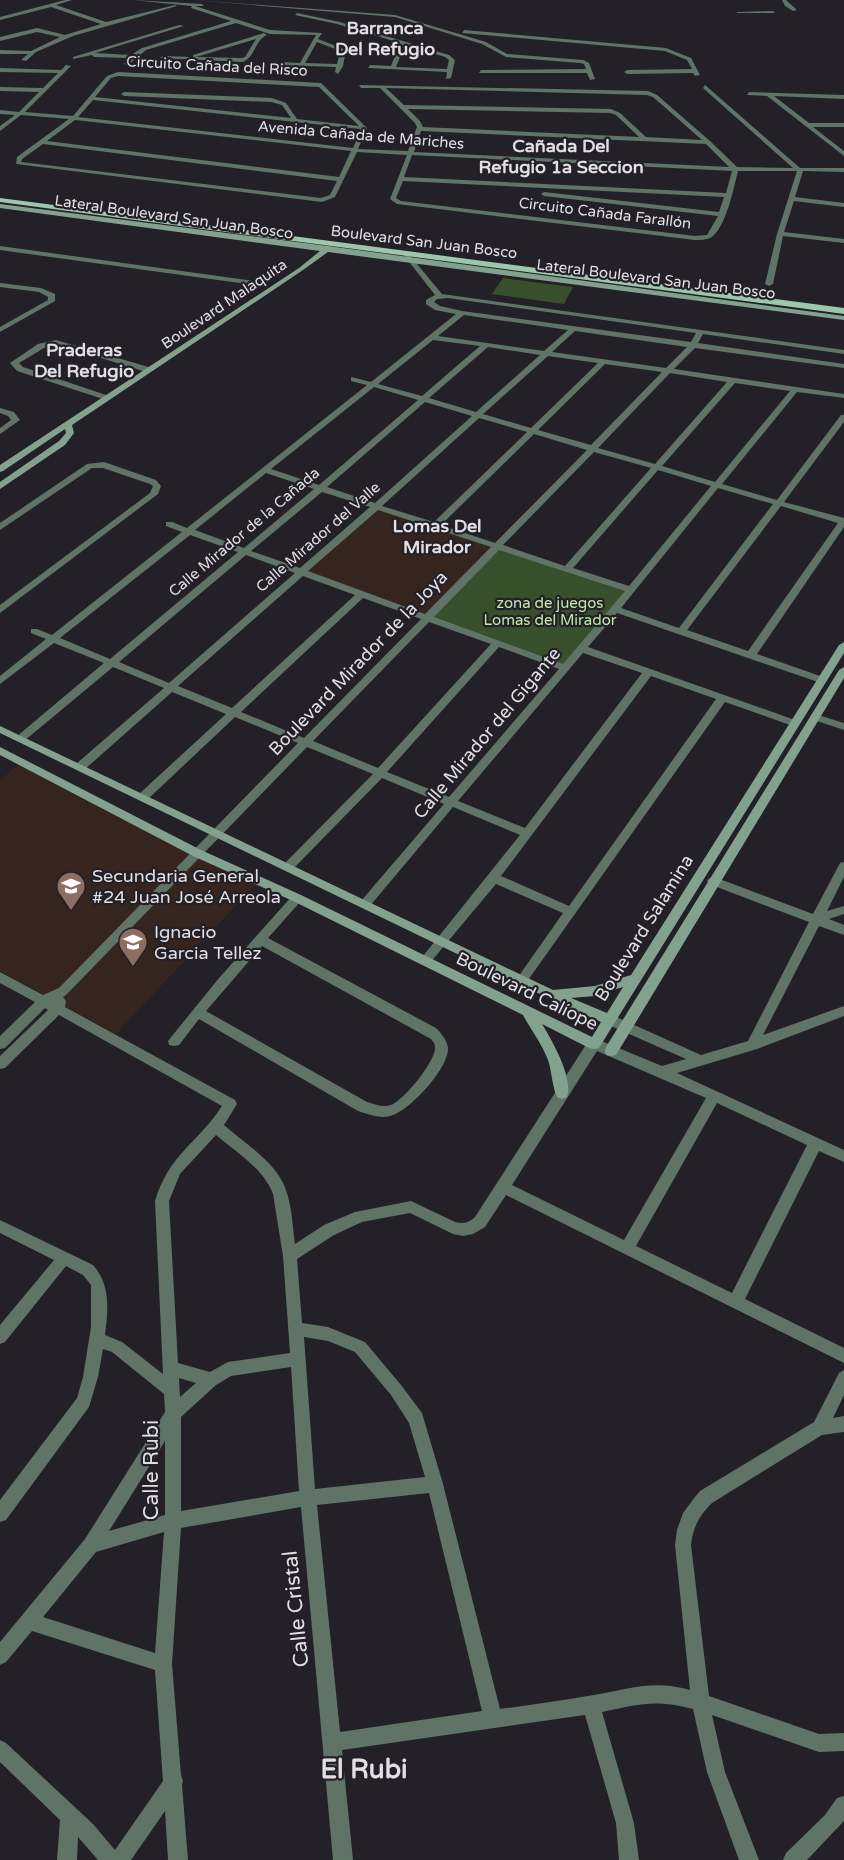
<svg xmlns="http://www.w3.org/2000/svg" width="844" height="1860" font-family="'Varela Round',sans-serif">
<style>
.education{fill:#36241f}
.green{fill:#384f2c}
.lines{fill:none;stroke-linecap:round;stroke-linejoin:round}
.street{fill:#5f7367;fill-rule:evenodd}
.secondary{fill:#82a28f;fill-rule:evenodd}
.primary{fill:#9cc7ae;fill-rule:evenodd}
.labels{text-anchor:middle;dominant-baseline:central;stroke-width:4.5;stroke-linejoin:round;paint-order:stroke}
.far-street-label{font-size:15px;fill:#e1dfe4;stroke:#232027}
.far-park-label{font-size:15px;fill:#bee9a8;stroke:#232027}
.far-quarter-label{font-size:18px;font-weight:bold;fill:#e1dfe4;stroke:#232027}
.street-label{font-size:18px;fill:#e1dfe4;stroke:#232027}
.poi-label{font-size:18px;fill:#e1dfe4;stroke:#232027;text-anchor:start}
.near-street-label{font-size:21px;fill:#e1dfe4;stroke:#232027}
.near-quarter-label{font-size:26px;font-weight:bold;fill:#e1dfe4;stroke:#232027}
</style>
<rect width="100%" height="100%" fill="#232027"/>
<path class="education" d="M 378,506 L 495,545 L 428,616 L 303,572 Z
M 21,763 L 260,880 L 116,1034 L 0,971 L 0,780 Z"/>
<path class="green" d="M 503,278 L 573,287 L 564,304 L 492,294 Z
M 495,545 L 632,589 L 567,666 L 428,616 Z"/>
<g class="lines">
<path class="street" d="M 65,0 L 72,0 L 56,5 L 106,22 L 175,5 L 177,6 L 73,36 L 36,52 L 26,61 L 21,60 L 28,54 L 0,54 L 0,50 L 31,51 L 60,37 L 37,32 L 0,41 L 0,37 L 37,28 L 65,35 L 101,24 L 51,7 L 0,20 L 0,17 Z
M 132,0 L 202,4 L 204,6 L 195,6 L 270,30 L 322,33 L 318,39 L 346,50 L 343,66 L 338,74 L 335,72 L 336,67 L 279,65 L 281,62 L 300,63 L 316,35 L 270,34 L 236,23 L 146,50 L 127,66 L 124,64 L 128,58 L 94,57 L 92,55 L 73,59 L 73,57 L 179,25 L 184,26 L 95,53 L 131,55 L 142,48 L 231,21 L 191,8 L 192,6 ZM 317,42 L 340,51 L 337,64 L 305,63 Z
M 193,0 L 395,15 L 486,42 L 507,54 L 583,60 L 589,63 L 595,79 L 590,80 L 587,73 L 479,73 L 481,70 L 586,69 L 584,64 L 580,63 L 506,57 L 482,44 L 395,17 Z
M 782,0 L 786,0 L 797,10 L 793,11 L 785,6 Z
M 773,11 L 775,13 L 736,13 L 738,12 Z
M 297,13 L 340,22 L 449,55 L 455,60 L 451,78 L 446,79 L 447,72 L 368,68 L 370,65 L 391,66 L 400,43 L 337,24 L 295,15 ZM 405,45 L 445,57 L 449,60 L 447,69 L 396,67 Z
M 464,30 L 666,48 L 691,58 L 700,75 L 695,76 L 693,73 L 627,74 L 624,72 L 627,70 L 692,69 L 687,60 L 665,51 L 462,33 Z
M 264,33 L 267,35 C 255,40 255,57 243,62 L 160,58 L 163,56 L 193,57 L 193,55 ZM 256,39 L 245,57 L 242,58 L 196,57 Z
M 66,65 L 71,66 L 25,112 L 73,116 L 107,76 L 118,72 L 321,83 L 367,128 L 358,149 L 408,151 L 417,127 L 415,123 L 380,88 L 361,88 L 359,85 L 648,91 L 657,95 L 710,141 L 737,167 L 793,168 L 703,88 L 705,85 L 800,168 L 844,168 L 844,172 L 803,171 L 795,197 L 844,203 L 844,207 L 794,201 L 784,232 L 844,239 L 844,243 L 783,236 L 773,284 L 769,286 L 765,284 L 777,234 L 797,171 L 738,171 C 734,187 725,231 710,238 C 705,240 700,240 695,240 L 397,204 L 390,199 L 407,155 L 357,152 L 335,197 L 322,202 L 16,164 L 17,157 L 69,119 L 21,115 L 0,131 L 0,126 L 15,115 L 0,114 L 0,110 L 19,112 L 39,92 L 0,91 L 0,87 L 43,88 L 58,73 L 0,72 L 0,68 L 61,70 ZM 118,76 L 319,87 L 359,126 L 297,119 L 286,103 L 272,98 L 124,92 L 121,94 L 124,96 L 271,102 L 282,105 L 291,118 L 95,97 L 111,78 ZM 386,88 L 647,95 L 653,97 L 702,140 L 646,137 L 620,113 L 611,109 L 404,105 ZM 93,100 L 360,129 L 360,132 L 353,148 L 78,117 ZM 408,109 L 610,113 L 616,115 L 639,137 L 423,127 L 420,121 ZM 75,120 L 351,151 L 339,177 L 47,141 ZM 421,131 L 706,144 L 729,167 L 414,152 ZM 43,144 L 337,181 L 330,195 L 321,198 L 21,162 L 22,159 ZM 412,155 L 732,171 L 726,193 L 404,177 ZM 403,181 L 724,197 L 719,212 L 544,192 L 541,194 L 544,196 L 718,216 L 707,235 L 695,236 L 401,201 L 396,198 Z
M 749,92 L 844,95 L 844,99 L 774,96 L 809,123 L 844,123 L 844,127 L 813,127 L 844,151 L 844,156 L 767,96 L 747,95 Z
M 0,246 L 261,282 L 265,284 L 261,286 L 0,250 Z
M 403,252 L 407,252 L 442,294 L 844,350 L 844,354 L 703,334 L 698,343 L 844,364 L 844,368 L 695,348 L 674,369 L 844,394 L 844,398 L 797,392 L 722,484 L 777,500 L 841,415 L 844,415 L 844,422 L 784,502 L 844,518 L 844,527 L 757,654 L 826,678 L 827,680 L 826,682 L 818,682 L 617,613 L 588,647 L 798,721 L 799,723 L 794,726 L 790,725 L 725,702 L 526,983 L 518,983 L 516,980 L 563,913 L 496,884 L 429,964 L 421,964 L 419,961 L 520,835 L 453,807 L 369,907 L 361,907 L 359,904 L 361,901 L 444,804 L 382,778 L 292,870 L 284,870 L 282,867 L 284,864 L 373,774 L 307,747 L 67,994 L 63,997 L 66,1001 L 65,1007 L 235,1100 L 237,1104 L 224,1125 C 242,1141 266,1156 279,1176 C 292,1195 292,1223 295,1244 L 324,1225 L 355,1212 L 411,1201 L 455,1222 C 464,1224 468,1223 475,1217 L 589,1040 L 594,1039 L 599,1040 L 662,1066 L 686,1059 L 604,1023 L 602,1019 L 604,1015 L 612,1015 L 701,1055 L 748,1041 L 809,922 L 709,884 L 707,881 L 709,878 L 717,878 L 813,914 L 840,863 L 844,862 L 844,877 L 827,911 L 844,906 L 844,914 L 829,919 L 844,925 L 844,935 L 819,926 L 763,1035 L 844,1006 L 844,1016 L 757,1049 L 677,1073 L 844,1150 L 844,1162 L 819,1151 L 745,1299 L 844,1348 L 844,1363 L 506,1195 L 485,1227 L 473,1234 L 463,1236 L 453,1234 L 410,1213 L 362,1222 L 334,1235 L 297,1259 L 302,1323 L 328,1327 L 365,1342 L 401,1385 L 422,1413 L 443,1484 L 500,1709 C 529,1705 559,1701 588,1696 C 629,1690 649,1679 690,1690 L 675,1545 L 677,1530 L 683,1513 L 695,1497 L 700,1491 L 814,1422 L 839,1373 L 844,1370 L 844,1395 L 833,1418 L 844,1416 L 844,1432 L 822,1435 L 712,1503 C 699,1516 693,1527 691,1545 L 709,1696 L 819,1734 L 844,1733 L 844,1751 L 819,1752 L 712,1715 L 725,1772 L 759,1860 L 739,1860 L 707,1772 L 693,1709 C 655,1699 639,1704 602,1712 L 634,1823 L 639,1860 L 619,1860 L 616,1823 L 585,1715 L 342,1750 L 353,1860 L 333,1860 L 301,1507 L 181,1528 L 172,1664 L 181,1775 L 183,1781 L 182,1785 L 188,1860 L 168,1860 L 165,1811 L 131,1860 L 98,1860 L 78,1837 L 77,1860 L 57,1860 L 60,1820 L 0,1762 L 0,1740 L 6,1743 L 93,1824 L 115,1850 L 163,1781 L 155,1670 L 32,1631 L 6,1662 L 0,1665 L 0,1642 L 85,1539 L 165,1412 L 164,1394 L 112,1352 L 103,1349 L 98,1377 L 89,1407 L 6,1520 L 0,1522 L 0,1500 L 77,1398 L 83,1377 L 91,1327 L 91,1285 L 83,1275 L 66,1266 L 5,1342 L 0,1344 L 0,1325 L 54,1260 L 0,1233 L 0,1220 L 93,1265 C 111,1285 108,1310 105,1335 L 122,1342 L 163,1374 L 155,1201 C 169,1154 198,1143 222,1106 L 59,1015 L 5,1068 L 0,1069 L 0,1056 L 48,1010 L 45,1008 L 5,1048 L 0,1049 L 0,1036 L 35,1002 L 0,983 L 0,972 L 43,995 L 59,988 L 298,743 L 235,717 L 147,800 L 139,800 L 138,797 L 139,794 L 226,714 L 172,692 L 84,770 L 80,771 L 75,767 L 76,764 L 164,688 L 113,667 L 24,741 L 20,742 L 15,739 L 16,737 L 104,663 L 54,643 L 0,684 L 0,676 L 46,639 L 31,633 L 31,629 L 37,629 L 52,635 L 182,532 L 166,526 L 166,522 L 172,522 L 187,528 L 367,385 L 351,381 L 351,377 L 371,382 L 456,314 L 435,310 L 426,304 L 426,300 L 435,295 L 403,254 ZM 448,298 L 696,333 L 691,342 L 462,311 L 440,306 L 434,302 L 437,299 ZM 464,315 L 568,330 L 544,351 L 438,336 ZM 575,331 L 687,347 L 666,368 L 552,352 ZM 433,340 L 480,346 L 422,396 L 378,384 ZM 488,347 L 540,355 L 476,412 L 429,398 ZM 548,356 L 598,363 L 531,428 L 483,414 ZM 605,364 L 662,372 L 591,445 L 538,430 ZM 670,373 L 727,382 L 655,464 L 598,448 ZM 735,383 L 790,391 L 715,482 L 662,466 ZM 374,387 L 418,400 L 319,485 L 271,469 ZM 425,402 L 472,416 L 375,503 L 327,487 ZM 479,418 L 527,432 L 434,522 L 382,506 ZM 534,434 L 587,450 L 495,543 L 441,525 ZM 594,452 L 651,468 L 565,566 L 503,545 ZM 658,470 L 711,486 L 629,586 L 573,568 ZM 266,473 L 314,489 L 244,548 L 195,530 ZM 718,488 L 773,504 L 679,628 L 621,608 ZM 322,492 L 370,507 L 300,568 L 251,551 ZM 781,506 L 838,523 L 748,651 L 687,630 ZM 378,510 L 491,547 L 425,614 L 308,571 ZM 190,535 L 238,552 L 110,659 L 60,638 ZM 499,550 L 625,591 L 563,664 L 434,617 ZM 246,555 L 295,573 L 169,683 L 119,662 ZM 303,576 L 355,595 L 232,708 L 178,686 ZM 363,598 L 421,619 L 304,738 L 241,712 ZM 429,622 L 491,644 L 378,768 L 313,741 ZM 499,647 L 559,669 L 449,797 L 387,772 ZM 583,653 L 642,673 L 525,828 L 458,801 ZM 651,676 L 716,699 L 569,906 L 501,876 ZM 597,1051 L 706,1098 L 624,1240 L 512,1185 ZM 717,1103 L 807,1145 L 732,1293 L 636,1246 ZM 216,1135 C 236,1152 264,1169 273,1194 L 283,1256 L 290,1353 L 228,1362 L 210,1372 L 178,1363 L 169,1201 L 180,1174 ZM 304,1337 L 328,1341 L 355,1352 L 391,1395 L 409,1423 L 425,1477 L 315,1489 ZM 291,1367 L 299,1491 L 181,1511 L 181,1417 L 216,1385 L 231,1376 ZM 179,1378 L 196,1383 L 180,1397 ZM 165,1441 L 165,1515 L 109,1531 ZM 429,1493 L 482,1711 L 340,1732 L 317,1505 ZM 164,1532 L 155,1653 L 43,1617 L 96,1552 Z
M 0,283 L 41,288 L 55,294 L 55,301 L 0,332 L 0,327 L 48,300 L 48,297 L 39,292 L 0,287 Z
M 56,340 L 152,368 L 153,370 L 146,372 L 56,344 L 44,348 L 19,363 L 23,367 L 109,396 L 110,398 L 106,400 L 17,371 L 10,363 L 38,344 Z
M 0,408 L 14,412 L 20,420 L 0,434 L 0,428 L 11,420 L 8,416 L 0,413 Z
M 104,462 L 156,480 L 161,486 L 158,494 L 0,613 L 0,605 L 150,493 L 153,486 L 150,484 L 103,468 L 92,468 L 0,530 L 0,523 L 87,464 Z
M 815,714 L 844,723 L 844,730 L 811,719 L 810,717 Z
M 297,894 L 303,898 L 301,901 L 268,938 L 436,1028 C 441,1033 447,1040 448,1048 C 449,1068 409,1112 390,1116 C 380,1119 368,1114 358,1111 L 199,1019 L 179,1045 L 174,1046 L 169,1045 L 168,1041 L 219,978 L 293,895 ZM 262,946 L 431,1039 C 434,1043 435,1043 435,1048 C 435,1062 404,1100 391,1105 C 383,1108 374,1104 367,1102 L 206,1011 Z
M 844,1796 L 844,1821 L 807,1860 L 783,1860 L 786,1853 L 825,1815 L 837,1798 Z"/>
<path class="secondary" d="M 0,204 L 328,246 L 844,316 L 844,320 L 328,252 L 303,270 L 72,425 L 74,433 L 65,445 L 0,489 L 0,482 L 59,441 L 66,433 L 65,429 L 3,471 L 0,472 L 0,465 L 299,268 L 320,251 L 0,208 Z
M 844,642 L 844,653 L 599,1048 L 594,1049 L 589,1048 L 542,1024 C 552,1040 574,1079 567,1097 L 562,1099 L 557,1097 C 552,1086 552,1072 548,1060 C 542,1044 531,1030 523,1015 L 293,901 L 193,856 L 0,755 L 0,747 L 201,850 L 301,895 L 592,1037 L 601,1022 L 546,997 L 0,733 L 0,726 L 553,990 L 595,986 L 631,975 L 839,645 ZM 623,987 L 607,1013 L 571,998 L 595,996 Z
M 844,667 L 844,678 L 616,1055 L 611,1056 L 606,1055 L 605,1051 L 606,1047 L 839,670 Z"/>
<path class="primary" d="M 0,198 L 844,308 L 844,314 L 0,202 Z"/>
</g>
<defs>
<g id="school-pin" transform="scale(1.5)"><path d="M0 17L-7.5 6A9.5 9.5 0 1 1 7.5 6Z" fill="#8d6e63" stroke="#232027"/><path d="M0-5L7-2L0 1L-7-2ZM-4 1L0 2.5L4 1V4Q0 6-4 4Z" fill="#fff"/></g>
</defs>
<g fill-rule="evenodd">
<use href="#school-pin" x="71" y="886"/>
<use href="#school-pin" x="133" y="942"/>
</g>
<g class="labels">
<g class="far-street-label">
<text transform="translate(217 66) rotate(3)">Circuito Cañada del Risco</text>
<text transform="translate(361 135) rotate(5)">Avenida Cañada de Mariches</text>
<text transform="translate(605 213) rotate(7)">Circuito Cañada Farallón</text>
<text transform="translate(174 217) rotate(8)">Lateral Boulevard San Juan Bosco</text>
<text transform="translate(424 242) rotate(7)">Boulevard San Juan Bosco</text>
<text transform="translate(656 279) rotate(7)">Lateral Boulevard San Juan Bosco</text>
<text transform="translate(224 304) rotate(-34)">Boulevard Malaquita</text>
<text transform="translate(244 532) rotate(-40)">Calle Mirador de la Cañada</text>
<text transform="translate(318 537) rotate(-41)">Calle Mirador del Valle</text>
</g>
<g class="far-park-label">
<text x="550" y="603">zona de juegos<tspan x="550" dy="17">Lomas del Mirador</tspan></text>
</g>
<g class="far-quarter-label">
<text x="385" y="28">Barranca<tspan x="385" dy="21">Del Refugio</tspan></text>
<text x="561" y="146">Cañada Del<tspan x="561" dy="21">Refugio 1a Seccion</tspan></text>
<text x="84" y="350">Praderas<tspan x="84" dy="21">Del Refugio</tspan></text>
<text x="437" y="526">Lomas Del<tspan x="437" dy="21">Mirador</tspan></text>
</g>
<g class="street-label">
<text transform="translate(358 663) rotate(-46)">Boulevard Mirador de la Joya</text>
<text transform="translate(487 733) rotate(-50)">Calle Mirador del Gigante</text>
<text transform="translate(644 928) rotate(-58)">Boulevard Salamina</text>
<text transform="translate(527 991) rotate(26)">Boulevard Calíope</text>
</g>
<g class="poi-label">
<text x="92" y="876">Secundaria General<tspan x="92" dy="21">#24 Juan José Arreola</tspan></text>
<text x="154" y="932">Ignacio<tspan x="154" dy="21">Garcia Tellez</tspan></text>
</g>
<g class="near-street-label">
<text transform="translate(151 1470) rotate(-90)">Calle Rubi</text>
<text transform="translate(296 1609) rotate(-96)">Calle Cristal</text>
</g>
<g class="near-quarter-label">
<text x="364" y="1769">El Rubi</text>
</g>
</g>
</svg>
